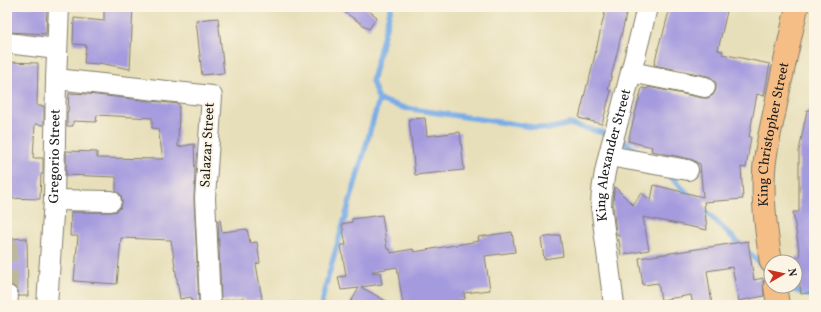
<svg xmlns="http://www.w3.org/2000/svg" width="821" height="312" font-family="Vollkorn,serif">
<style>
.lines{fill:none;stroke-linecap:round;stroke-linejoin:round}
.stream{stroke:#7aade6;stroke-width:5.5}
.building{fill:#a49ade}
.minor-tunnel{stroke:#beb89a;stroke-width:20;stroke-dasharray:20 10;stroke-linecap:butt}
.minor-casing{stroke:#827e6a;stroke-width:22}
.major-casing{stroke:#827e6a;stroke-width:24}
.path{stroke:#827e6a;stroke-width:2.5;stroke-dasharray:1 3;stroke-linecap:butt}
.minor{stroke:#fff;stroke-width:20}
.major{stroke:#f6be87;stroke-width:22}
.labels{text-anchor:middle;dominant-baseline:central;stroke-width:4;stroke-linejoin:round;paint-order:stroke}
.street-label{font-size:14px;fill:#1c1c1c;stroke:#fcf5e5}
</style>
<rect width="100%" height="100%" fill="#fcf5e5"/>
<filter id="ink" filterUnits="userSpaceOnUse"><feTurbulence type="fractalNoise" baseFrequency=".025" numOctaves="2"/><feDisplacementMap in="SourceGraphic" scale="8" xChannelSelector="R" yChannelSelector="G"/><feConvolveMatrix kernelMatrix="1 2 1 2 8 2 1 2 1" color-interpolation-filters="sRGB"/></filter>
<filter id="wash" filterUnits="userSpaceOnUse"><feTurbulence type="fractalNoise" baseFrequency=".012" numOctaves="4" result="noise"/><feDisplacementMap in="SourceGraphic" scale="16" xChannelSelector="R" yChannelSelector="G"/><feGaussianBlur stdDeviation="0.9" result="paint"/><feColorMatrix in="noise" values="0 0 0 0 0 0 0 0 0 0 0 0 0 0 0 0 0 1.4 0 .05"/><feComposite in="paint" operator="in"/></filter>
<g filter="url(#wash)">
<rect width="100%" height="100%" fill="#e7dfb9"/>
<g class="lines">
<path class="stream" d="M 391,7 L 372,81 L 379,100 L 405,108 L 547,129 L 569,124 L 616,136 L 641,154
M 666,172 L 691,197
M 700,206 L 771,274
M 783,286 L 814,297
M 321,305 L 324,291 L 379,100"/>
</g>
<g id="blocks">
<path class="building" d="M 7,7 L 47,7 L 46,34 L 7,32 Z
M 104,7 L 133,7 L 130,69 L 99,63 L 99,64 L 84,63 L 86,45 L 73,44 L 74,18 L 104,21 Z
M 337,7 L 364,7 L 377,17 L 369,29 Z
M 606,7 L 628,7 L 608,90 L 611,91 L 602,124 L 579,118 L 587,85 L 588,85 Z
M 670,7 L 728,7 L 718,50 L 723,51 L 722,54 L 770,64 L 764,96 L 757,94 L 749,137 L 751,137 L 746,168 L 741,167 L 743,199 L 704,202 L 707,230 L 643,217 L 649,250 L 621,255 L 618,234 L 616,234 L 613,206 L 614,186 L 633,205 L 641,193 L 651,200 L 654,185 L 703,197 L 700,164 L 697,163 L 695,161 L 690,159 L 651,151 L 652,147 L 628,141 L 642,88 L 648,89 L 648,87 L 703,98 L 708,98 L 713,95 L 716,90 L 716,83 L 712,78 L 708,76 L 654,65 L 661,37 L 662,38 Z
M 218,18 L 224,73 L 202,75 L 196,20 Z
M 8,62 L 38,63 L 37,106 L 44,106 L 44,125 L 35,124 L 33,158 L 43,158 L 43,174 L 41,174 L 40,199 L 7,198 Z
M 69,93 L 88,94 L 179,104 L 178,147 L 194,144 L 195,173 L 194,199 L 199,304 L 192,305 L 191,297 L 180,299 L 171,240 L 121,238 L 117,284 L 74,281 L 78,236 L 70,236 L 71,212 L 111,212 L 117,211 L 121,207 L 122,201 L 121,195 L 116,191 L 116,177 L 66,175 L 66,151 L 97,152 L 97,158 L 163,159 L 158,129 L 152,128 L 152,118 L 97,115 L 96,122 L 73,121 L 73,126 L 67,126 L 67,112 L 68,112 Z
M 807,110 L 814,111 L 814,292 L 801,294 L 796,257 L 800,256 L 793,212 L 799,212 L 799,151 Z
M 425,118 L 427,136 L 460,132 L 464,170 L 415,175 L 409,119 Z
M 382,215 L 387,249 L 390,249 L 391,253 L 413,249 L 414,252 L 479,241 L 478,237 L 512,232 L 515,252 L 485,256 L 490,290 L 464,293 L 465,299 L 423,305 L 403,305 L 397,267 L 373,271 L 372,273 L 380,272 L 382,284 L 361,287 L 393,305 L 349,305 L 359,288 L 341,290 L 338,277 L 346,276 L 341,245 L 346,245 L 342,224 L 352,222 L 352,219 Z
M 220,220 L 222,232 L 247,229 L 250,243 L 257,242 L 260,263 L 256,264 L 262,299 L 244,302 L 244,298 L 221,301 L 218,221 Z
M 560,235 L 563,256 L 544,259 L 541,238 Z
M 27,238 L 28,296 L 19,296 L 18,291 L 15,287 L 10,285 L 7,285 L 7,239 Z
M 748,241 L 754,280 L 763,278 L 764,296 L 739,301 L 732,267 L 707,271 L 712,305 L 693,305 L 691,295 L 661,300 L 658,283 L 643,285 L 639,258 Z"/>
</g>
</g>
<g filter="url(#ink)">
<use href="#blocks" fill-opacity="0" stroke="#827e6a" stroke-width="1"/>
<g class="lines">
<path class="minor-tunnel" d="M 7,241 L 8,296"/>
<g class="minor-casing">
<g id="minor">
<path d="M 7,43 L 57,49"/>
<path d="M 631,72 L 705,87"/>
<path d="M 56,79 L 212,96 L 205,198 L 210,302"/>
<path d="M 609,156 L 688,170"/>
<path d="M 54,200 L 111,201"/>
<path d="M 7,305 L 8,296"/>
<path id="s1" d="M 47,305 L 54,200 L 56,79 L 59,7"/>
<path id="s2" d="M 614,305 L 601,206 C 602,174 612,142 621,111 C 630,76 639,42 647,7"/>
</g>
</g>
<g class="major-casing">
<g id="major">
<path id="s3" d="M 771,262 C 766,232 762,202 764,171 C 765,152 770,133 774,114 C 781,78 789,43 797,7"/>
<path d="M 775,286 L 778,305"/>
</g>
</g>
<path class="path" d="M 286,7 L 308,8 L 314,7
M 263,305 L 299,302"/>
<use href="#minor" class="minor"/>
<use href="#major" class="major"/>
</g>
</g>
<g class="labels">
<g class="street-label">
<text stroke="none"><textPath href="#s3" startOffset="129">King Christopher Street</textPath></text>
<text transform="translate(208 145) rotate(-87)">Salazar Street</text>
<text stroke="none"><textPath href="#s2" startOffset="152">King Alexander Street</textPath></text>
<text stroke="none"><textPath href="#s1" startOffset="149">Gregorio Street</textPath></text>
</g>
</g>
<rect width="821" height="312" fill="none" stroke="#fcf5e5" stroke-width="24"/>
<g transform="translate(783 274) rotate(81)"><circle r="19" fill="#fcf5e5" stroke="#a29e95"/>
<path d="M0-3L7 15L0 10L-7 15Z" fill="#c8321e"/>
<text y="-6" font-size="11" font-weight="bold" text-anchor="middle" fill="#1c1c1c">N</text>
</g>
</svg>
